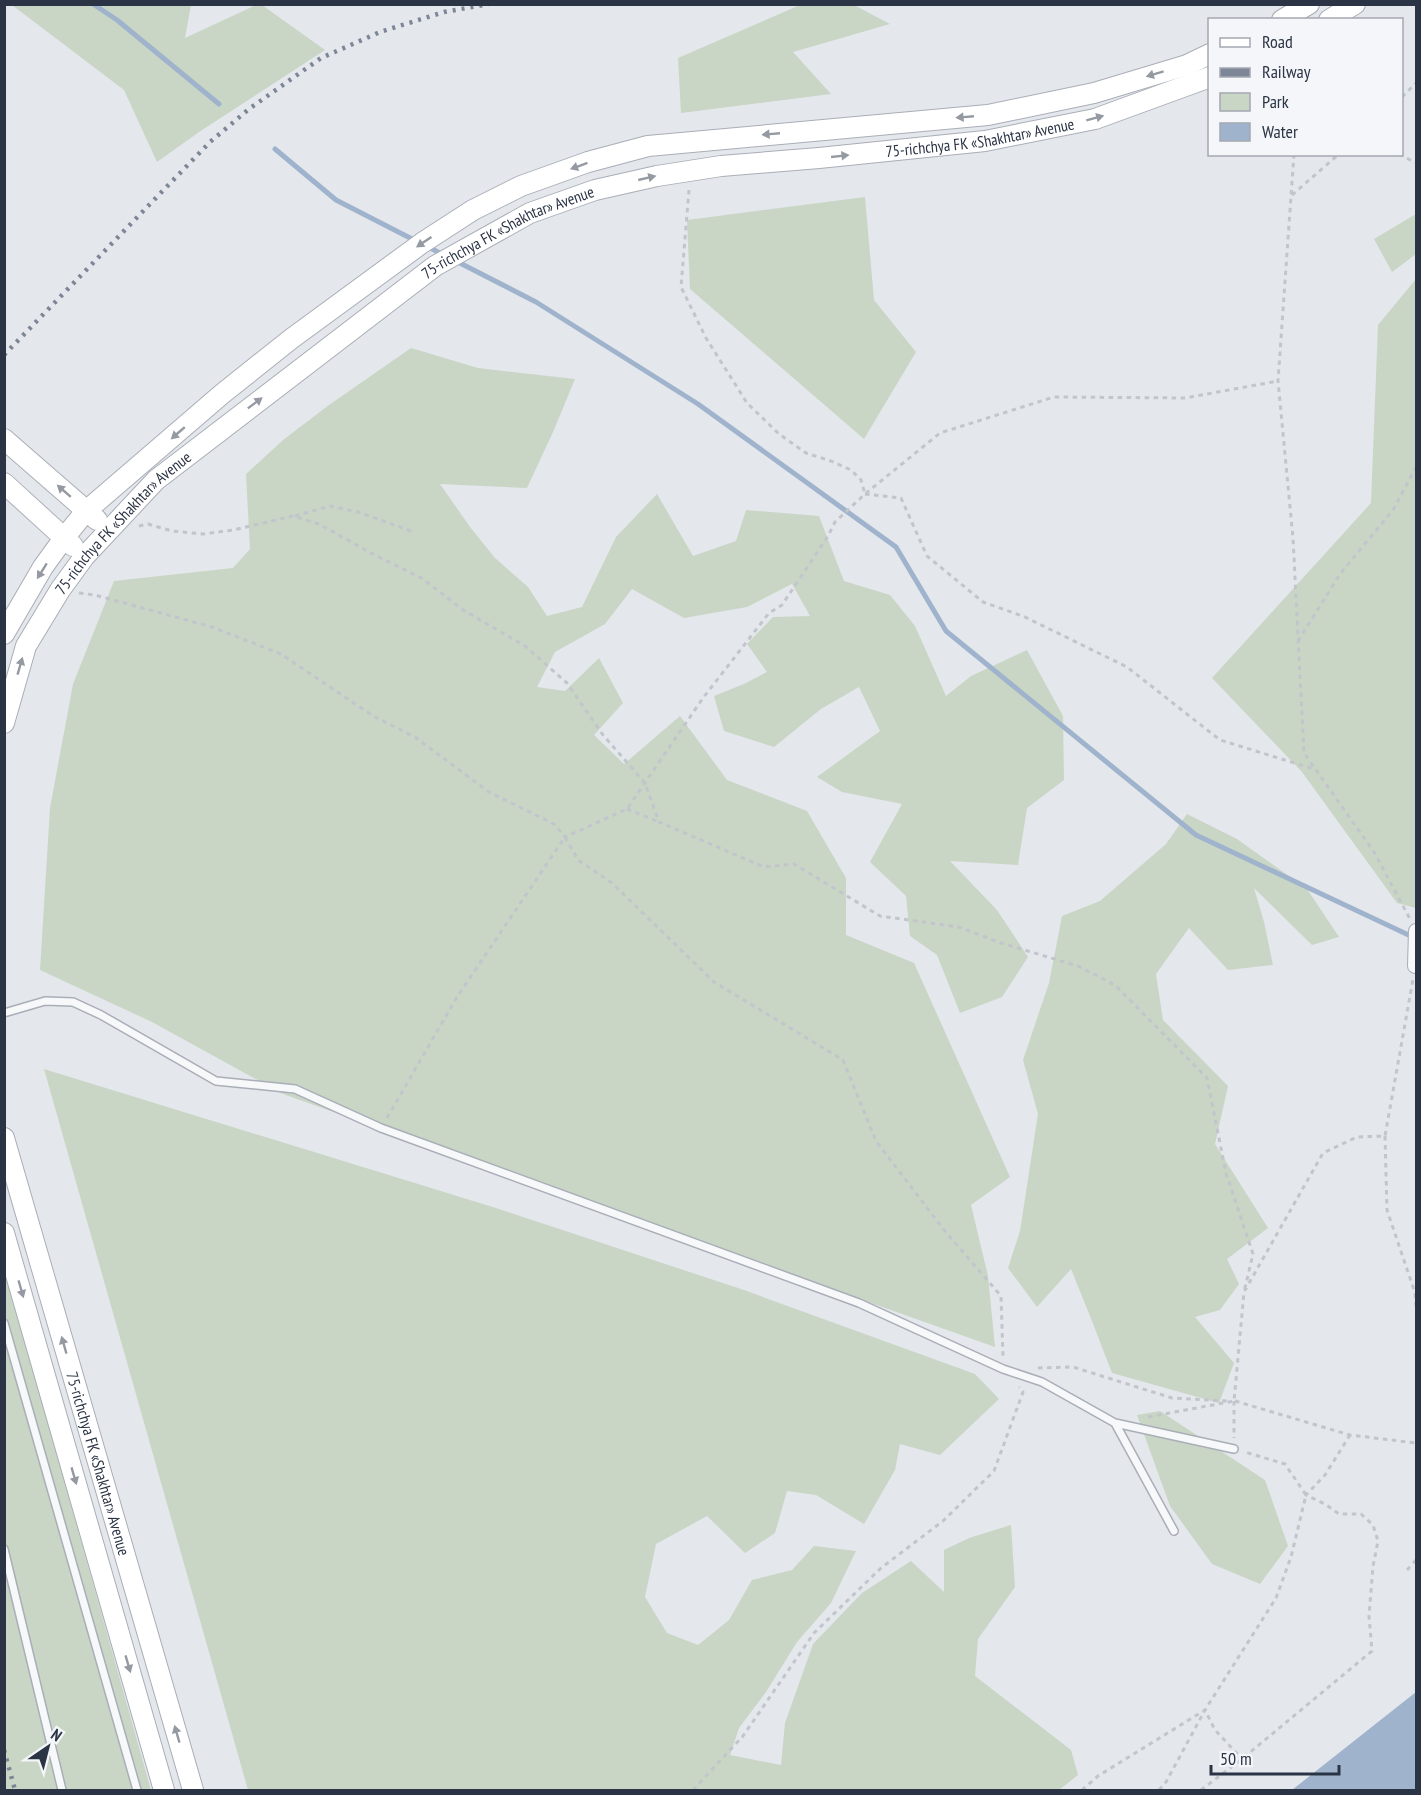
<svg xmlns="http://www.w3.org/2000/svg" width="1421" height="1795" font-family="'PT Sans Narrow',sans-serif">
<style>
.green{fill:#c9d6c5}
.water{fill:#9fb4cc}
.lines{fill:none;stroke-linecap:round;stroke-linejoin:round}
.stream{stroke:#9fb4cc;stroke-width:5}
.lane-casing{stroke:#a9aeb7;stroke-width:10}
.street-casing{stroke:#a9aeb7;stroke-width:16}
.secondary-casing{stroke:#a9aeb7;stroke-width:22}
.path{stroke:#c2c5cb;stroke-width:3;stroke-dasharray:4.5 4.5;stroke-linecap:butt}
.lane{stroke:#f7f8fa;stroke-width:7}
.street{stroke:#f7f8fa;stroke-width:14}
.secondary{stroke:#fff;stroke-width:20}
.rail{stroke:#7d8696;stroke-width:4.5;stroke-dasharray:3 6;stroke-linecap:butt}
.oneway{fill:#959aa2}
.labels{text-anchor:middle;dominant-baseline:central;stroke-width:4.5;stroke-linejoin:round;paint-order:stroke}
.street-label{font-size:16px;fill:#2b3445;stroke:#f4f6f9}
</style>
<rect width="100%" height="100%" fill="#e4e7ec"/>
<path class="green" d="M 12,5 L 191,5 L 185,38 L 256,5 L 262,5 L 325,50 L 199,132 L 157,162 L 124,90 Z
M 800,5 L 854,5 L 890,24 L 793,52 L 831,94 L 681,113 L 678,58 Z
M 865,197 L 874,300 L 916,352 L 864,439 L 690,289 L 687,220 Z
M 1416,214 L 1416,254 L 1392,272 L 1374,239 Z
M 1416,279 L 1416,908 L 1397,903 L 1302,772 L 1212,678 L 1371,503 L 1378,325 Z
M 411,348 L 478,368 L 575,379 L 553,432 L 527,488 L 440,484 L 470,527 L 495,558 L 528,587 L 547,616 L 582,607 L 616,537 L 657,494 L 693,556 L 736,541 L 746,510 L 819,516 L 844,581 L 890,595 L 915,626 L 946,696 L 971,676 L 1027,650 L 1063,716 L 1064,780 L 1027,808 L 1018,865 L 950,861 L 997,910 L 1028,957 L 1002,997 L 960,1013 L 937,955 L 910,936 L 906,896 L 870,862 L 902,804 L 842,792 L 817,777 L 880,731 L 859,687 L 821,709 L 774,747 L 724,731 L 714,696 L 744,684 L 767,672 L 747,644 L 773,617 L 810,616 L 792,584 L 747,607 L 684,618 L 632,589 L 605,624 L 555,652 L 537,687 L 565,691 L 599,658 L 623,703 L 594,735 L 624,764 L 680,716 L 727,780 L 807,811 L 846,878 L 846,935 L 914,963 L 1010,1177 L 971,1205 L 988,1276 L 995,1347 L 283,1094 L 152,1022 L 40,970 L 50,808 L 73,684 L 114,581 L 233,568 L 250,549 L 246,474 L 283,440 L 329,405 Z
M 1187,814 L 1237,839 L 1307,889 L 1339,937 L 1312,945 L 1254,888 L 1264,922 L 1273,965 L 1228,970 L 1189,928 L 1156,974 L 1163,1020 L 1228,1086 L 1215,1144 L 1268,1228 L 1227,1259 L 1239,1284 L 1220,1310 L 1195,1317 L 1234,1363 L 1219,1403 L 1112,1373 L 1092,1321 L 1071,1269 L 1037,1307 L 1008,1268 L 1020,1231 L 1038,1114 L 1023,1060 L 1049,983 L 1062,916 L 1100,901 L 1166,844 Z
M 44,1069 L 496,1208 L 741,1289 L 975,1374 L 999,1399 L 940,1455 L 900,1444 L 895,1470 L 864,1524 L 816,1495 L 787,1491 L 775,1533 L 745,1553 L 707,1516 L 656,1544 L 645,1597 L 667,1633 L 698,1645 L 729,1620 L 752,1580 L 792,1570 L 814,1546 L 856,1551 L 831,1603 L 797,1642 L 766,1692 L 739,1728 L 730,1755 L 781,1765 L 785,1723 L 813,1644 L 862,1593 L 911,1561 L 944,1592 L 944,1550 L 969,1538 L 1011,1525 L 1015,1587 L 978,1639 L 975,1676 L 1071,1750 L 1078,1775 L 1059,1790 L 248,1790 Z
M 5,1270 L 151,1790 L 5,1790 Z
M 1160,1411 L 1265,1480 L 1288,1546 L 1260,1584 L 1212,1564 L 1170,1506 L 1137,1415 Z"/>
<path class="water" d="M 1416,1692 L 1416,1790 L 1292,1790 Z"/>
<g class="lines">
<path class="stream" d="M 93,4 L 117,20 L 219,104
M 275,149 L 336,200 L 416,241
M 427,246 L 445,256
M 454,260 L 536,302 L 698,404 L 896,547 L 946,631 L 1196,835 L 1415,938"/>
<g class="lane-casing">
<path id="lane" d="M 4,1013 L 45,1001 L 73,1002 L 101,1015 L 216,1081 L 295,1089 L 381,1128 L 859,1303 L 1003,1369 L 1042,1382 L 1115,1423 L 1174,1531
M 4,1323 L 137,1790
M 1115,1423 L 1234,1449
M 4,1549 L 62,1790"/>
</g>
<g class="street-casing">
<path id="street" d="M 1415,966 L 1416,931"/>
</g>
<g class="secondary-casing">
<g id="secondary">
<path d="M 1282,20 L 1309,4"/>
<path d="M 1329,20 L 1355,4"/>
<path d="M 4,439 L 97,520"/>
<path d="M 4,483 L 73,546"/>
<path d="M 4,634 L 43,567 L 64,538 L 86,511 L 222,394 L 291,339 L 422,243 L 473,210 L 521,186 L 588,162 L 648,146 L 988,115 L 1094,93 L 1187,65 L 1210,54"/>
<path id="s1" d="M 4,723 L 26,646 L 60,590 L 84,557 L 156,480 L 435,266 L 530,213 L 595,190 L 657,176 L 721,166 L 819,158 L 985,141 L 1095,119 L 1210,77"/>
<path id="s2" d="M 4,1138 L 193,1790"/>
<path d="M 4,1233 L 164,1790"/>
</g>
</g>
<path class="path" d="M 1402,97 L 1416,83
M 1294,154 L 1278,381 L 1293,538 L 1304,753 L 1374,852 L 1410,919
M 1399,154 L 1416,163
M 689,190 L 681,287 L 706,338 L 747,403 L 779,434 L 806,453 L 831,461 L 851,470 L 861,480 L 865,494
M 1292,195 L 1339,154
M 865,494 L 901,498 L 927,556 L 983,602 L 1025,617 L 1127,667 L 1220,740 L 1314,769
M 295,516 L 330,506 L 358,512 L 411,531
M 139,526 L 148,524 L 172,531 L 203,534 L 233,530 L 293,516 L 319,524 L 369,552 L 423,579 L 463,610 L 525,646 L 567,683 L 603,735 L 645,783 L 659,822 L 764,867 L 794,864 L 880,916 L 959,927 L 1001,943 L 1078,966 L 1115,985 L 1207,1078 L 1226,1173 L 1253,1254 L 1244,1292
M 79,593 L 95,595 L 212,627 L 281,654 L 373,716 L 415,737 L 489,792 L 554,824 L 565,837 L 627,809 L 703,698 L 769,613 L 782,605 L 828,536 L 835,522 L 865,494 L 940,433 L 1054,397 L 1185,398 L 1278,381
M 1298,641 L 1340,574 L 1393,510 L 1416,467
M 627,809 L 659,822
M 387,1118 L 457,997 L 565,837 L 578,860 L 612,883 L 714,982 L 843,1060 L 876,1141 L 944,1230 L 1001,1296 L 1003,1356
M 1385,1136 L 1387,1210 L 1415,1293 L 1416,1306
M 1038,1368 L 1073,1367 L 1172,1398 L 1228,1401
M 1234,1401 L 1234,1438
M 1235,1401 L 1350,1435 L 1416,1443
M 1148,1417 L 1234,1401 L 1244,1292 L 1323,1153 L 1357,1137 L 1385,1136 L 1413,979
M 1407,1570 L 1416,1560
M 693,1790 L 743,1736 L 814,1633 L 881,1568 L 943,1521 L 994,1471 L 1023,1392 L 1019,1387
M 1082,1790 L 1098,1776 L 1205,1710 L 1215,1730 L 1242,1759
M 1159,1790 L 1166,1782 L 1205,1710 L 1276,1598 L 1291,1557 L 1306,1495 L 1285,1464 L 1245,1452
M 1201,1790 L 1242,1759 L 1372,1651 L 1369,1616 L 1373,1566 L 1378,1541 L 1373,1525 L 1361,1514 L 1339,1514 L 1325,1504 L 1306,1495 L 1325,1475 L 1350,1435"/>
<use href="#lane" class="lane"/>
<use href="#street" class="street"/>
<use href="#secondary" class="secondary"/>
<path class="rail" d="M 4,355 L 210,142 L 249,109 L 321,58 L 380,32 L 444,12 L 489,4
M 4,1750 L 15,1790"/>
</g>
<defs><path id="oneway-solid" d="M-6-.8H1V-3.2L6.5 0L1 3.2V.8H-6Z" transform="scale(1.5)"/></defs>
<g class="oneway">
<use href="#oneway-solid" transform="translate(1155 74) rotate(163)"/>
<use href="#oneway-solid" transform="translate(965 117) rotate(175)"/>
<use href="#oneway-solid" transform="translate(1095 118) rotate(-15)"/>
<use href="#oneway-solid" transform="translate(771 134) rotate(175)"/>
<use href="#oneway-solid" transform="translate(840 156) rotate(-6)"/>
<use href="#oneway-solid" transform="translate(579 166) rotate(160)"/>
<use href="#oneway-solid" transform="translate(647 178) rotate(-13)"/>
<use href="#oneway-solid" transform="translate(424 242) rotate(146)"/>
<use href="#oneway-solid" transform="translate(255 403) rotate(-37)"/>
<use href="#oneway-solid" transform="translate(178 433) rotate(139)"/>
<use href="#oneway-solid" transform="translate(64 491) rotate(-139)"/>
<use href="#oneway-solid" transform="translate(42 571) rotate(122)"/>
<use href="#oneway-solid" transform="translate(20 666) rotate(-74)"/>
<use href="#oneway-solid" transform="translate(21 1289) rotate(74)"/>
<use href="#oneway-solid" transform="translate(64 1345) rotate(-106)"/>
<use href="#oneway-solid" transform="translate(74 1476) rotate(74)"/>
<use href="#oneway-solid" transform="translate(128 1664) rotate(74)"/>
<use href="#oneway-solid" transform="translate(177 1734) rotate(-106)"/>
</g>
<g class="labels">
<g class="street-label">
<text stroke="none"><textPath href="#s1" startOffset="1210">75-richchya FK «Shakhtar» Avenue</textPath></text>
<text stroke="none"><textPath href="#s1" startOffset="724">75-richchya FK «Shakhtar» Avenue</textPath></text>
<text stroke="none"><textPath href="#s1" startOffset="238">75-richchya FK «Shakhtar» Avenue</textPath></text>
<text stroke="none"><textPath href="#s2" startOffset="339">75-richchya FK «Shakhtar» Avenue</textPath></text>
</g>
</g>
<rect width="1421" height="1795" fill="none" stroke="#2b3445" stroke-width="12"/>
<rect x="1208" y="18" width="195" height="138" fill="#f4f6f9" stroke="#a4a8b1" stroke-width="1.5"/>
<rect x="1220" y="38" width="30" height="9" fill="#ffffff" stroke="#a4a8b1" stroke-width="1.5"/>
<text x="1262" y="48" font-size="18" fill="#2b3445">Road</text>
<rect x="1220" y="68" width="30" height="9" fill="#7d8696" stroke="#a4a8b1" stroke-width="1.5"/>
<text x="1262" y="78" font-size="18" fill="#2b3445">Railway</text>
<rect x="1220" y="93" width="30" height="18" fill="#c9d6c5" stroke="#a4a8b1" stroke-width="1.5"/>
<text x="1262" y="108" font-size="18" fill="#2b3445">Park</text>
<rect x="1220" y="123" width="30" height="18" fill="#9fb4cc" stroke="#a4a8b1" stroke-width="1.5"/>
<text x="1262" y="138" font-size="18" fill="#2b3445">Water</text>
<g transform="translate(48 1747) rotate(35)" stroke="#f4f6f9" stroke-width="4.5" paint-order="stroke">
<path d="M0-4.5L10 22L0 15L-10 22Z" fill="#2b3445"/>
<text y="-9" font-size="16" font-weight="bold" text-anchor="middle" fill="#2b3445">N</text>
</g>
<path d="M1211 1765v9h128v-9" fill="none" stroke="#2b3445" stroke-width="3"/>
<text x="1220" y="1765" font-size="18" fill="#2b3445" stroke="#f4f6f9" stroke-width="4.5" paint-order="stroke">50 m</text>
</svg>
